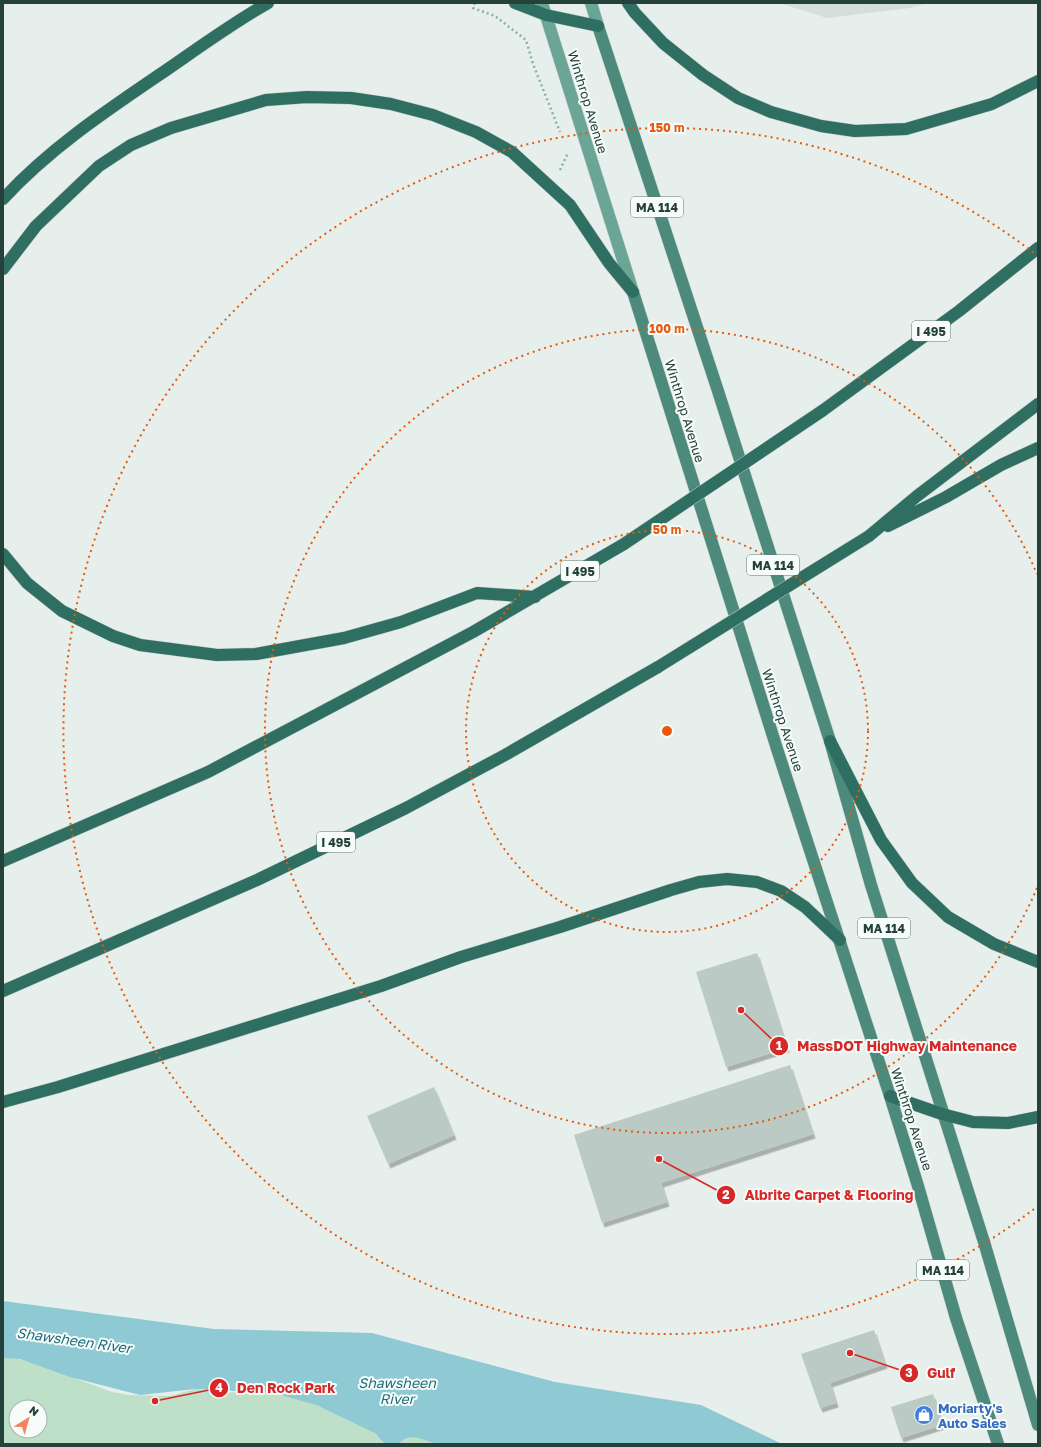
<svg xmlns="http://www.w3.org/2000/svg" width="1041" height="1447" font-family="'Golos Text',sans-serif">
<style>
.built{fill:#d4dfda}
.green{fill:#bfe0c8;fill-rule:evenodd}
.water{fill:#8ec9d4}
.building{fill:#bbcac4;filter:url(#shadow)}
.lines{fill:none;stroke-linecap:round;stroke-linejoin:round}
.primary-casing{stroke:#c2cac8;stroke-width:13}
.trunk-casing{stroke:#c2cac8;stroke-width:13}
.motorway-casing{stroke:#c2cac8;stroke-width:13}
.path{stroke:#86b3a5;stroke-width:2.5;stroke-dasharray:2 3;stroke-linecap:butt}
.primary{stroke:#6aa596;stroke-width:12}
.trunk{stroke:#4c8a7c;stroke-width:12}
.motorway{stroke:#2f6f62;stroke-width:12}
.motorway-bridge-casing{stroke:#c2cac8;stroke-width:13;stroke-linecap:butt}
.motorway-bridge{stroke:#2f6f62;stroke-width:12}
.ring{fill:none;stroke:#e8590c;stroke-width:2;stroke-dasharray:2 4}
.labels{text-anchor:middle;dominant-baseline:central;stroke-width:4;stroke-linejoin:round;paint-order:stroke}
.shield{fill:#f7fbf9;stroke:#637a73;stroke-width:1}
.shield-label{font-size:12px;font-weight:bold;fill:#24423a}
.street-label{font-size:13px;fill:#24423a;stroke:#f7fbf9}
.shop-label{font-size:13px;font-weight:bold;fill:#366cbe;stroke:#f7fbf9;text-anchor:start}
.water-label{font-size:14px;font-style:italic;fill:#1c6f80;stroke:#f7fbf9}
.centre{fill:#e8590c;stroke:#f7fbf9;stroke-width:2}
.ring-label{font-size:12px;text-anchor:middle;font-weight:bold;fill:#e8590c;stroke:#f7fbf9;stroke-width:4;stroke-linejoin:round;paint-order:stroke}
.leader{fill:none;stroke:#d62828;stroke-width:1.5}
.callout-dot{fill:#d62828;stroke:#f7fbf9;stroke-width:1.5}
.mark-label{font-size:12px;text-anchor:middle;font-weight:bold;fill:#fff}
.callout-label{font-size:14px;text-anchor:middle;font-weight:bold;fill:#d62828;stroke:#f7fbf9;stroke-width:4;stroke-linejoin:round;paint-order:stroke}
</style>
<defs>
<filter id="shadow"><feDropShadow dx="2.5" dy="4.5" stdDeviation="0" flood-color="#0004"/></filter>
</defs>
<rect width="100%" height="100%" fill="#e6efeb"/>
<path class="built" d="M 779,3 L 928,3 L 910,8 L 827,18 Z"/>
<path class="green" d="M 11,1357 L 58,1370 L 69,1376 L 112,1392 L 129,1395 L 170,1396 L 195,1389 L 223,1393 L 251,1391 L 293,1397 L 309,1402 L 370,1429 L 380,1437 L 385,1444 L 3,1444 L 3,1358 ZM 16,1407 L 40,1407 L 40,1431 L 16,1431 Z
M 410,1436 L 416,1437 L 437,1444 L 399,1444 L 405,1438 Z"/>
<path class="water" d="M 3,1301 L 214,1329 L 372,1333 L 555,1382 L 701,1405 L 782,1444 L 438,1444 C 424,1442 411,1430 399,1444 L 385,1444 L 375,1433 L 316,1405 L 274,1393 L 195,1389 L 140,1395 L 70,1377 L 20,1359 L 3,1358 Z"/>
<path class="building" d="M 757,953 L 787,1048 L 726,1067 L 696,972 Z
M 790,1065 L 813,1134 L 661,1183 L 667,1202 L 602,1223 L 574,1135 Z
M 434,1087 L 454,1135 L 388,1164 L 367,1116 Z
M 874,1330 L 885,1364 L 830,1383 L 836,1403 L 820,1408 L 801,1354 Z
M 933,1394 L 942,1425 L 901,1438 L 891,1407 Z"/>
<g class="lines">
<g class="primary-casing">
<path id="primary" d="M 542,3 L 633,292
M 591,3 L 598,26"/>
</g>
<g class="trunk-casing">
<path id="trunk" d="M 598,26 L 717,388 L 830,741 L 871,885 L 984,1242 L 1038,1425
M 633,292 L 778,752 L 890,1096 L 918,1186 L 956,1318 L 998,1444"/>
</g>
<g class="motorway-casing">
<path id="motorway" d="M 515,3 L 546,15 L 598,26
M 628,3 L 635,13 L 663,43 L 703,75 L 738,98 L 771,112 L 821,126 L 855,131 L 906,129 L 992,104 L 1038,81
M 3,199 C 49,149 106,111 162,73 C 197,49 231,24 268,3
M 3,269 L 36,226 L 99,166 L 131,145 L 171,128 L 266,100 L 307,97 L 351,98 L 391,104 L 433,115 L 476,132 L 512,152 L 570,205 L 609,263 L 633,292
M 822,411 L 959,311 L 1038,248
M 888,526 L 946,497 L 1001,465 L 1038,448
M 869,536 L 917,496 L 1038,404
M 3,554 L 27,583 L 62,611 L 113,636 L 140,645 L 217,655 L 256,654 L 344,638 L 401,622 L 477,593 L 535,597
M 830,741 L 881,840 L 912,883 L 948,917 L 994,944 L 1038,962
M 3,861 L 208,772 L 473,632 L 624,544
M 3,991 L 257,880 L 406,808 L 505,755 L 658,667
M 890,1096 L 942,1114 L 973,1122 L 1008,1123 L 1038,1117
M 3,1102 L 58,1087 L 381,986 L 461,957 L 560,927 L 671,890 L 699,882 L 727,879 L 757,882 L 781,891 L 805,907 L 840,940"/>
</g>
<path class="path" d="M 475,3 L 473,8 L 495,16 L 526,40 L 533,64 L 560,132
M 560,170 L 568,153"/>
<use href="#primary" class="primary"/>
<use href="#trunk" class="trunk"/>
<use href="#motorway" class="motorway"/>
<g class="motorway-bridge-casing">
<path id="motorway-bridge" d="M 624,544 L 822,411
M 658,667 L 869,536"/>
</g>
<use href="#motorway-bridge" class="motorway-bridge"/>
</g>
<g class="ring">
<circle cx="667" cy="731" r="201"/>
<path d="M1037 888A402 402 0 1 1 1037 574"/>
<path d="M1034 1209A603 603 0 1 1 1034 253"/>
</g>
<defs>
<g id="shop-disc" transform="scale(1)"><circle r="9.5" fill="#3f7fe0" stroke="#f7fbf9"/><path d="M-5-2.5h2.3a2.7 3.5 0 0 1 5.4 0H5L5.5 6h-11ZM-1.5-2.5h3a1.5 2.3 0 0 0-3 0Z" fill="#fff"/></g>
</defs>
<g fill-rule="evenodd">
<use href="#shop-disc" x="924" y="1415"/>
</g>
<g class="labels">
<g class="shield">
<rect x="631" y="197" width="52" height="20" rx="3"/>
<rect x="912" y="321" width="38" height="20" rx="3"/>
<rect x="747" y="555" width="52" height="20" rx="3"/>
<rect x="561" y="561" width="38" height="20" rx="3"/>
<rect x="317" y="832" width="38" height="20" rx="3"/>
<rect x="858" y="918" width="52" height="20" rx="3"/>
<rect x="917" y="1260" width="52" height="20" rx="3"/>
</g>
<g class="shield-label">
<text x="657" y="207">MA 114</text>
<text x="931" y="331">I 495</text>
<text x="773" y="565">MA 114</text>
<text x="580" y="571">I 495</text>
<text x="336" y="842">I 495</text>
<text x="884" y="928">MA 114</text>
<text x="943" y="1270">MA 114</text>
</g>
<g class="street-label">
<text transform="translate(588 102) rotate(73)">Winthrop Avenue</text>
<text transform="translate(685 411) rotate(73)">Winthrop Avenue</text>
<text transform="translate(783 720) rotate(72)">Winthrop Avenue</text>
<text transform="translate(912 1119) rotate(72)">Winthrop Avenue</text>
</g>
<g class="shop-label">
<text x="938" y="1408">Moriarty's<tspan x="938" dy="15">Auto Sales</tspan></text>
</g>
<g class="water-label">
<text transform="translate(74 1340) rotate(8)">Shawsheen River</text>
<text x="397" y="1382">Shawsheen<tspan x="397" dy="16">River</tspan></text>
</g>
</g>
<circle cx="667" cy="731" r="6" class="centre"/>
<g class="ring-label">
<text x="667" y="132">150 m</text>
<text x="667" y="333">100 m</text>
<text x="667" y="534">50 m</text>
</g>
<path class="leader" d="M741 1010L779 1046M659 1159L726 1195M850 1353L909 1373M155 1401L219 1388"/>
<g class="callout-dot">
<circle cx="741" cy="1010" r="4"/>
<circle cx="659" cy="1159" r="4"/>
<circle cx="850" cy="1353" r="4"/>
<circle cx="155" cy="1401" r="4"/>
<circle cx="779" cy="1046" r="10"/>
<circle cx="726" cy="1195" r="10"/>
<circle cx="909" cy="1373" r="10"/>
<circle cx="219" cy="1388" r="10"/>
</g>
<g class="mark-label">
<text x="779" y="1050">1</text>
<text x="726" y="1199">2</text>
<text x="909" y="1377">3</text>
<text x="219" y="1392">4</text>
</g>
<g class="callout-label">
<text x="907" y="1051">MassDOT Highway Maintenance</text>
<text x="829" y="1200">Albrite Carpet &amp; Flooring</text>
<text x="941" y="1378">Gulf</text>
<text x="286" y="1393">Den Rock Park</text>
</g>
<rect width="1041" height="1447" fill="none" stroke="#24423a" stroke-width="8"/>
<g transform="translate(28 1419) rotate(37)"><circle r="19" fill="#f7fbf9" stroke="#a3b1ad"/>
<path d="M0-3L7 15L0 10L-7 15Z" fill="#f4845f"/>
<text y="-6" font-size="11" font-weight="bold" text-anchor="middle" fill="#24423a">N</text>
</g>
</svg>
